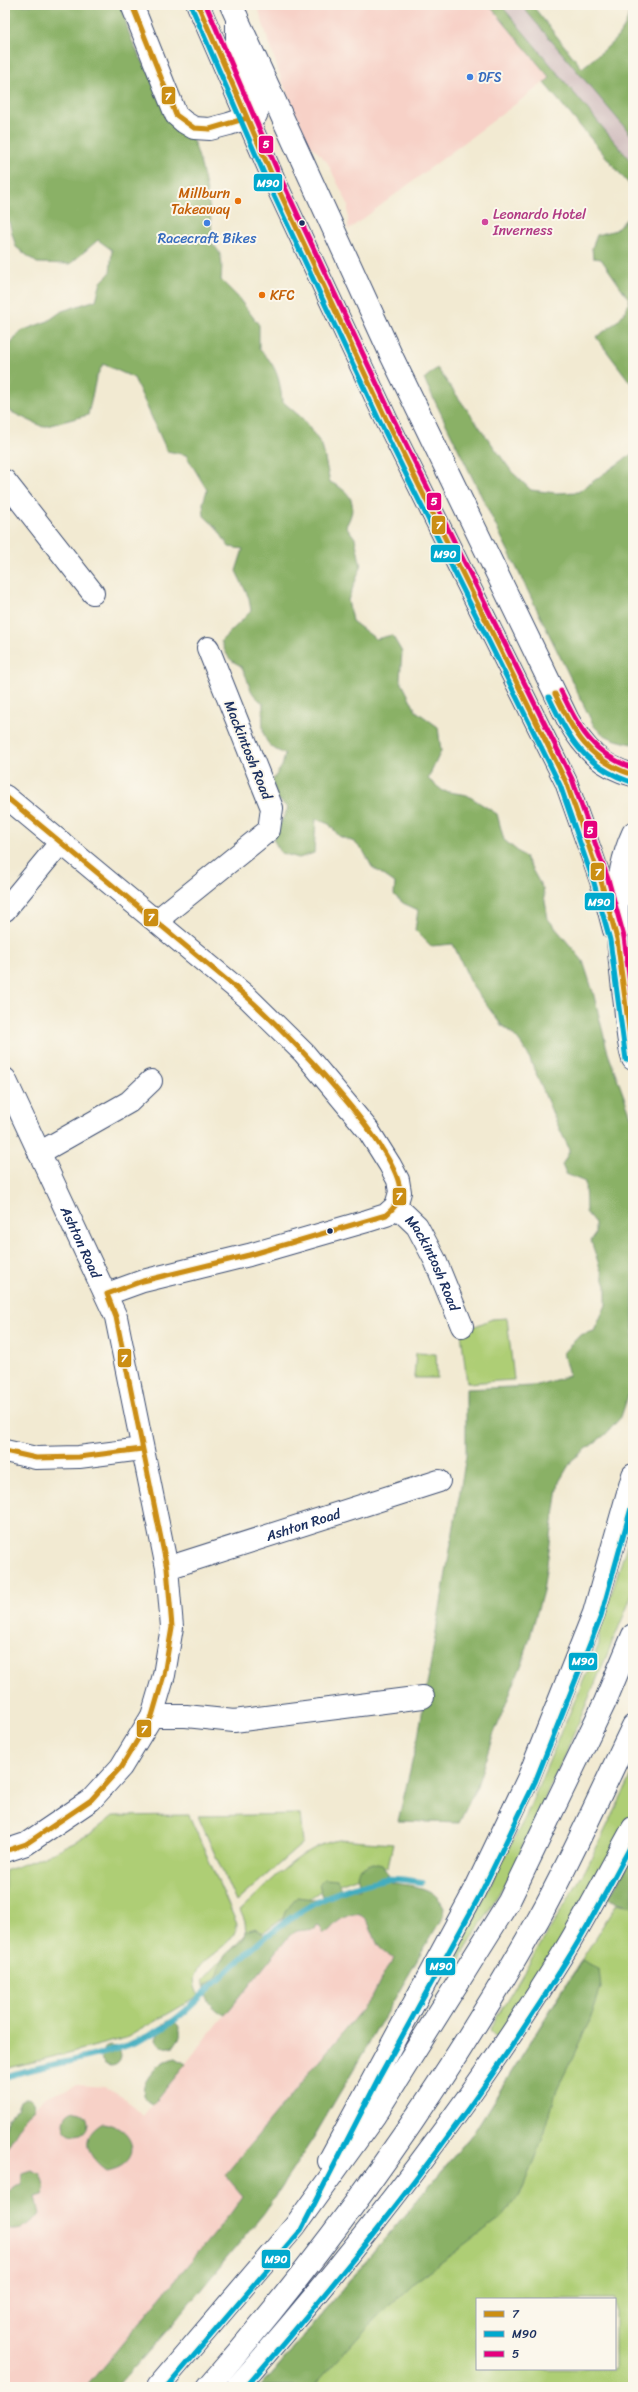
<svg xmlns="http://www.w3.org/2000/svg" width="638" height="2392" font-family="Sriracha,sans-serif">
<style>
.built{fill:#f7d1c7}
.industrial{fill:#d2bfc0}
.green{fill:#aece75;stroke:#647e6a;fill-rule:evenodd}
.forest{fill:#8ab166;stroke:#527062}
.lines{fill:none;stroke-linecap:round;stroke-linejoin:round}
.stream{stroke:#42adc0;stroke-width:6}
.minor-casing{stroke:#3b4b6f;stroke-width:24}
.major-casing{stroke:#3b4b6f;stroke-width:24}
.highway-casing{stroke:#3b4b6f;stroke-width:24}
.minor{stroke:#fff;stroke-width:22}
.major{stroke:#fff;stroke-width:22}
.highway{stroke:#fff;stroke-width:22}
.bus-1-casing{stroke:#fbf7ec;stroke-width:8}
.bus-2-casing{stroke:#fbf7ec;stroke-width:8}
.bus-3-casing{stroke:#fbf7ec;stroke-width:8}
.bus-1{stroke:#cb8e13;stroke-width:5}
.bus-2{stroke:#00a9ce;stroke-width:5}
.bus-3{stroke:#e5007d;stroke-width:5}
.shop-dot{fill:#3f7fe0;stroke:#fbf7ec;stroke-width:1.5}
.food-dot{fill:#e8710a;stroke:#fbf7ec;stroke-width:1.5}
.hotel-dot{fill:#d1479c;stroke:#fbf7ec;stroke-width:1.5}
.bus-dot{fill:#1b2f5e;stroke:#fbf7ec;stroke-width:1.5}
.labels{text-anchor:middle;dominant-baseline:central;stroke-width:4;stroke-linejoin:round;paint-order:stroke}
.shop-label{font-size:14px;fill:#366cbe;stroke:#fbf7ec;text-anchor:start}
.food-label{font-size:14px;fill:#c56008;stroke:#fbf7ec;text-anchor:end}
.hotel-label{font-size:14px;fill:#b23c85;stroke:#fbf7ec;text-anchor:start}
.street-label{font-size:14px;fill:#1b2f5e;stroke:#fbf7ec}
.line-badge{stroke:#fbf7ec;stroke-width:1.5}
.badge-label{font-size:11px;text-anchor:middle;font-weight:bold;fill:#fff}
</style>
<rect width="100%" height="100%" fill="#fbf7ec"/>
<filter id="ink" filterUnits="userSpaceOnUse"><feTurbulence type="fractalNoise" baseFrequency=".025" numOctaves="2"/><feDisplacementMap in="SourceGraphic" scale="8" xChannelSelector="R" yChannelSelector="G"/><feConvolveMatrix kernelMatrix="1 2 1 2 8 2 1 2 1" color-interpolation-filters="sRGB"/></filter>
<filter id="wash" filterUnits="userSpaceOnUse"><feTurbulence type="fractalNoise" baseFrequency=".012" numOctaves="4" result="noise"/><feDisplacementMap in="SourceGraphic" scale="16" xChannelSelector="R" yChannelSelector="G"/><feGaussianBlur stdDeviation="0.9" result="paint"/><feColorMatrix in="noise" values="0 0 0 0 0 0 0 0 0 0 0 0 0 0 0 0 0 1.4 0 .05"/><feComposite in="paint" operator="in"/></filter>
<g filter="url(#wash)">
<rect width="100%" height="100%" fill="#f2ead2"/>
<path class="built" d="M 257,5 L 489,5 L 550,78 L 348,230 L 348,204 L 327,162 L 309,143 L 281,79 Z
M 338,1906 L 421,1940 L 400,1979 L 231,2213 L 86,2387 L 5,2387 L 5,2151 L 27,2115 L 47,2096 L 77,2085 L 104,2087 L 126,2099 L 143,2116 L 290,1935 Z"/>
<path class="industrial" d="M 501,5 L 521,5 L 633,137 L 633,164 Z"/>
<path class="green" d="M 507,1318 L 514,1380 L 467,1383 L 461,1332 L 492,1319 Z
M 416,1353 L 436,1354 L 437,1378 L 414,1378 Z
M 633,1526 L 633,1591 L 626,1610 L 569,1745 L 511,1873 L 453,1971 L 450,1971 L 449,1966 L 451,1959 L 525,1818 L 599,1644 L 599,1632 Z
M 633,1773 L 633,1815 L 558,1947 L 496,2037 L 490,2031 L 491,2027 L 586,1869 Z
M 300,1814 L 303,1843 L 236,1902 L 198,1816 Z
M 189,1815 L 237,1924 C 234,1954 178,1959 199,1996 L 126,2038 L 5,2069 L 5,1871 L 45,1856 L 92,1833 L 113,1816 Z
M 339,1840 L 393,1844 L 388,1866 L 320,1891 L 266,1930 L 205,1990 L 203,1980 L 246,1934 L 245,1922 L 240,1910 C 267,1886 302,1845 339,1840 Z
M 617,1903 L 633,1907 L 633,2387 L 261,2387 L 474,2132 ZM 477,2299 L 615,2299 L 615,2369 L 477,2369 Z"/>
<path class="forest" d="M 5,5 L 124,5 C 123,50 171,97 191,136 C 203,161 213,217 212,244 C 224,253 222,266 221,280 L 237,296 L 259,325 L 259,349 C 276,364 280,379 282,401 L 302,418 L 322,445 L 330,482 C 351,492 359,503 346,526 L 355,538 L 361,567 L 348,600 L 352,621 L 376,639 L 392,635 L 402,652 L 400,679 L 416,711 L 438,727 L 441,751 L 428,779 L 443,791 L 467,795 L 497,814 L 504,840 L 525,857 L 543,889 L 548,919 L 583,961 L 593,992 L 608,1053 L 633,1121 L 633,1381 L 621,1417 L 606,1434 L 572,1460 L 559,1482 L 543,1591 L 523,1661 L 493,1736 L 477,1786 L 459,1823 L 398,1821 L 418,1737 L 466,1456 L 466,1389 L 534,1386 L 569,1376 L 563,1353 L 580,1335 L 594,1331 L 606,1305 L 606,1286 L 591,1241 L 595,1234 L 595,1223 L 586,1212 L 585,1182 L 566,1174 L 562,1165 L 570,1150 C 554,1120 543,1089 529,1057 C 526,1049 510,1028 502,1026 L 473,987 L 453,944 L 431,946 L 415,930 L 418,910 L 403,903 L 394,895 L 395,883 L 372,867 L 364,852 L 354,842 L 339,836 L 329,824 L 316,819 L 314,853 L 299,858 L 281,853 L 273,839 L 288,808 L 277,798 L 272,781 L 282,766 L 285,754 C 258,744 263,728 263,703 C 245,690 252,683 241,667 C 239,664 237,664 234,662 C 226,657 224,648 221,641 L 251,611 L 249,598 L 236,571 L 243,549 L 229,547 L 216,527 L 204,516 L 203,503 L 207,490 L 186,455 L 167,451 L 134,378 L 103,364 L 96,378 L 88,415 L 43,427 L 5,409 L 5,351 L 21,331 L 48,321 L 62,311 L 96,300 L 101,282 L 110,273 L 112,250 L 98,240 L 70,264 L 37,263 L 16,247 L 9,222 L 5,219 Z
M 489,5 L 501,5 L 633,164 L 633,189 L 544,83 L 550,78 Z
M 521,5 L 532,5 L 582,68 C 600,53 634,31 628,5 L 633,5 L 633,137 Z
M 633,212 L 633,386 L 596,337 C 609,328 628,316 629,299 L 601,259 L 593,258 L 592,248 L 597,235 L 616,230 Z
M 437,368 L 512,472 L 531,490 L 556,493 L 578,492 L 633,453 L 633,744 C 618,741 604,738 594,726 L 424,379 Z
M 633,1854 L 633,1907 L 608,1899 Z
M 373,1863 L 382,1865 L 388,1874 L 390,1882 C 411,1887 433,1884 444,1907 L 443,1916 L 314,2137 L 264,2213 L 171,2326 L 117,2387 L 86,2387 L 231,2213 L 243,2196 L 225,2175 L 372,1997 L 384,1973 L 394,1959 C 390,1954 381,1951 378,1945 C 370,1930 367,1902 340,1920 C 333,1924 331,1931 324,1934 L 320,1926 L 317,1925 L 315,1929 L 297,1931 L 290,1935 L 225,2015 C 213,2009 204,1999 206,1984 C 222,1978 217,1966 224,1957 C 230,1948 246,1943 246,1931 L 256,1928 L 269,1937 L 280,1927 L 285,1912 L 297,1897 L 315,1899 L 318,1903 L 323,1901 L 319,1883 L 324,1879 L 337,1880 L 341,1889 L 360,1890 L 357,1874 L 359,1869 Z
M 582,1960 L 599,1969 L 601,1988 L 590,2020 L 557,2090 L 544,2134 L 520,2195 L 502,2217 L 415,2282 L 376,2318 L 313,2387 L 261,2387 L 474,2132 Z
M 170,2020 C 179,2023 181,2028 180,2037 L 174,2046 C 165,2049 161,2047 156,2039 L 162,2025 Z
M101 2056a10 10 0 1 1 20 0a10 10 0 1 1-20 0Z
M 176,2058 L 186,2064 L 153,2104 C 128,2092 158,2060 176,2058 Z
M 25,2098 C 31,2098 35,2101 35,2108 L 27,2115 L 5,2151 C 5,2134 1,2119 17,2109 L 20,2101 Z
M64 2123a12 12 0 1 1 24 0a12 12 0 1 1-24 0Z
M 103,2123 C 136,2128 145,2164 107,2171 C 88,2157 77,2138 103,2123 Z
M 32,2170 L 41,2174 C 45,2183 46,2187 42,2195 L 35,2197 L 39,2213 C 31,2224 24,2230 10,2229 L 5,2224 L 5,2193 L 21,2184 L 23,2173 Z"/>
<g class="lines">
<path class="stream" d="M 5,2077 C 61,2059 115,2059 166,2026 C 188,2012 201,1995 220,1978 C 262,1938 305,1899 362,1885 C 370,1883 378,1880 386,1879 C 398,1878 411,1881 422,1882"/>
</g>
</g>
<g filter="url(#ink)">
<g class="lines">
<g class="minor-casing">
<g id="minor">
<path d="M 132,5 L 176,115 L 184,122 L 194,128 L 210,129 L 229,124 L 256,115 L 260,104 L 237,53 L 237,17"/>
<path d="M 5,481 L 93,593"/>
<path d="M 5,796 L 247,997 L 304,1053 L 368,1130 L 390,1165 L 398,1180 L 400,1192 L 396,1206"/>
<path d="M 5,910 L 61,842"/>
<path d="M 156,921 L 269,830 L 272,808 L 208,648"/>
<path id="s1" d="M 5,1079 L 116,1317 L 167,1568 L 172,1627 L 164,1675 L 152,1716 L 121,1767 L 91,1800 L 26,1844 L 5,1851"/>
<path d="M 39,1153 L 129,1102 L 151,1081"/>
<path id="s2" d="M 396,1206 L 417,1226 L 435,1260 L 462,1326"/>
<path d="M 107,1294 L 143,1281 L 249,1255 L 367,1221 L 386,1215 L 396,1206"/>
<path d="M 5,1451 L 36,1458 L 79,1457 L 142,1449"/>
<path id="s3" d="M 167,1568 L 439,1481"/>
<path d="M 152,1716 L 186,1716 L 234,1721 L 423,1697"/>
</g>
</g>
<g class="major-casing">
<path id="major" d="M 198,5 L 275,182 L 387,421 L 566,782 L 601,881 L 614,930
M 231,5 L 392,357 L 568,720 C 584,748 601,767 633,775"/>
</g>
<g class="highway-casing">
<path id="highway" d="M 633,833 C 608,887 618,947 625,1005 C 627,1022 627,1042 633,1059
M 329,2161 L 474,1892 L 528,1779 L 594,1613 L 633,1475
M 158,2387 L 295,2226 L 375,2115 L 509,1901 L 605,1702 L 633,1635
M 208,2387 C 334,2242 445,2085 539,1918 C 573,1856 602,1790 633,1726
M 237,2387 C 355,2252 467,2110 561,1957 C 587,1915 609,1871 633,1828"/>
</g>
<use href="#minor" class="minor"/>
<use href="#major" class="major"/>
<use href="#highway" class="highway"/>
<g class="bus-1-casing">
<path id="bus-1" d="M 132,5 L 176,115 L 194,128 L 210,129 L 247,118
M 198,5 L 275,182 L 387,421 L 566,782 L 601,881 L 617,939 L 633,1059
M 555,694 C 575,734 588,760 633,775
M 5,796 L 247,997 C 282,1028 400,1148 400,1192 C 400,1202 393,1209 386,1215 L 249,1255 L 143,1281 L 107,1294 L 116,1317 L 167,1568 L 172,1627 L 164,1675 L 152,1716 L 121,1767 L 91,1800 L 26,1844 L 5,1851
M 5,1451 L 36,1458 L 79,1457 L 142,1449"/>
</g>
<g class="bus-2-casing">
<path id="bus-2" d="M 192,8 L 269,185 L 381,424 L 560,785 L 594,883 L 610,940 L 626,1060
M 549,697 C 569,739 584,766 631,782
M 167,2387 L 301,2230 L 379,2078 L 480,1895 L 535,1782 L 601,1616 L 633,1501
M 246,2387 C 363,2252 474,2112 567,1960 C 591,1922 611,1882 633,1842"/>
</g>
<g class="bus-3-casing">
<path id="bus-3" d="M 206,5 L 281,179 L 393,418 L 572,779 L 608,879 L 624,937 L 633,1006
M 561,691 C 579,728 592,754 633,768"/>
</g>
<use href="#bus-1" class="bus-1"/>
<use href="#bus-2" class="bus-2"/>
<use href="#bus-3" class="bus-3"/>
</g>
</g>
<g class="shop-dot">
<circle cx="470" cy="77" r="4"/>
<circle cx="207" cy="223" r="4"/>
</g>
<g class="food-dot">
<circle cx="238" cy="201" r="4"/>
<circle cx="262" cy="295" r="4"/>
</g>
<circle class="hotel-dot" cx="485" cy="222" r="4"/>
<g class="bus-dot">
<circle cx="302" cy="223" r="3.5"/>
<circle cx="330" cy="1231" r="3.5"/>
</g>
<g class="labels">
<g class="shop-label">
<text x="478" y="77">DFS</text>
<text x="207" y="238" text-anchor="middle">Racecraft Bikes</text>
</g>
<g class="food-label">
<text x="230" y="193">Millburn<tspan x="230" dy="16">Takeaway</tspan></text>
<text x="270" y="295" text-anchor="start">KFC</text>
</g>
<g class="hotel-label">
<text x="493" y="214">Leonardo Hotel<tspan x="493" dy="16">Inverness</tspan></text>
</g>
<g class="street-label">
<text transform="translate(248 750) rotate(68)">Mackintosh Road</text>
<text stroke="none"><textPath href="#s1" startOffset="180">Ashton Road</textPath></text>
<text stroke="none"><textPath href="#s2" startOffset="69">Mackintosh Road</textPath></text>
<text stroke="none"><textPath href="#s3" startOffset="143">Ashton Road</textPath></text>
</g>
</g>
<g class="line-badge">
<rect x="161" y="86" width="15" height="19" rx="4" fill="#cb8e13"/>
<rect x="258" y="135" width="16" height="19" rx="4" fill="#e5007d"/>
<rect x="253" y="173" width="30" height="19" rx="4" fill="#00a9ce"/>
<rect x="426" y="492" width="16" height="19" rx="4" fill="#e5007d"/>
<rect x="431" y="515" width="15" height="20" rx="4" fill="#cb8e13"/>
<rect x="430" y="544" width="31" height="19" rx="4" fill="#00a9ce"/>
<rect x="583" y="820" width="15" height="19" rx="4" fill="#e5007d"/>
<rect x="590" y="862" width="15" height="19" rx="4" fill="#cb8e13"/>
<rect x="584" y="892" width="31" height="19" rx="4" fill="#00a9ce"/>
<rect x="143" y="908" width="16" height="19" rx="4" fill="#cb8e13"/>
<rect x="392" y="1187" width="15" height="19" rx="4" fill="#cb8e13"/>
<rect x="117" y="1348" width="15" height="20" rx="4" fill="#cb8e13"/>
<rect x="568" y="1652" width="30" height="19" rx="4" fill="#00a9ce"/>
<rect x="136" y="1719" width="16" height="19" rx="4" fill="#cb8e13"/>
<rect x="425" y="1957" width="31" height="19" rx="4" fill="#00a9ce"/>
<rect x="261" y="2249" width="30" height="20" rx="4" fill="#00a9ce"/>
</g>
<g class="badge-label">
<text x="168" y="100">7</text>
<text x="266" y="148">5</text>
<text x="268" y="187">M90</text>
<text x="434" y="505">5</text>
<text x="439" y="529">7</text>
<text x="445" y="558">M90</text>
<text x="590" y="834">5</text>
<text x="598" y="876">7</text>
<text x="599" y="906">M90</text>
<text x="151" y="921">7</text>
<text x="399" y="1200">7</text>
<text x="124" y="1362">7</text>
<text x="583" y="1665">M90</text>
<text x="144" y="1733">7</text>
<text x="441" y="1970">M90</text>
<text x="276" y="2263">M90</text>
</g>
<rect width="638" height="2392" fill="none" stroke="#fbf7ec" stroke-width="20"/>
<rect x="476" y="2298" width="140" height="72" fill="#fbf7ec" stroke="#a1a7b3"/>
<rect x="484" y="2311" width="20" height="6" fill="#cb8e13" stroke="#a1a7b3"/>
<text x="512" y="2318" font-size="12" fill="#1b2f5e">7</text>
<rect x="484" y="2331" width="20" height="6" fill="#00a9ce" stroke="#a1a7b3"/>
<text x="512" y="2338" font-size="12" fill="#1b2f5e">M90</text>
<rect x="484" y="2351" width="20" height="6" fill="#e5007d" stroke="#a1a7b3"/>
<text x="512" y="2358" font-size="12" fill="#1b2f5e">5</text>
</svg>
